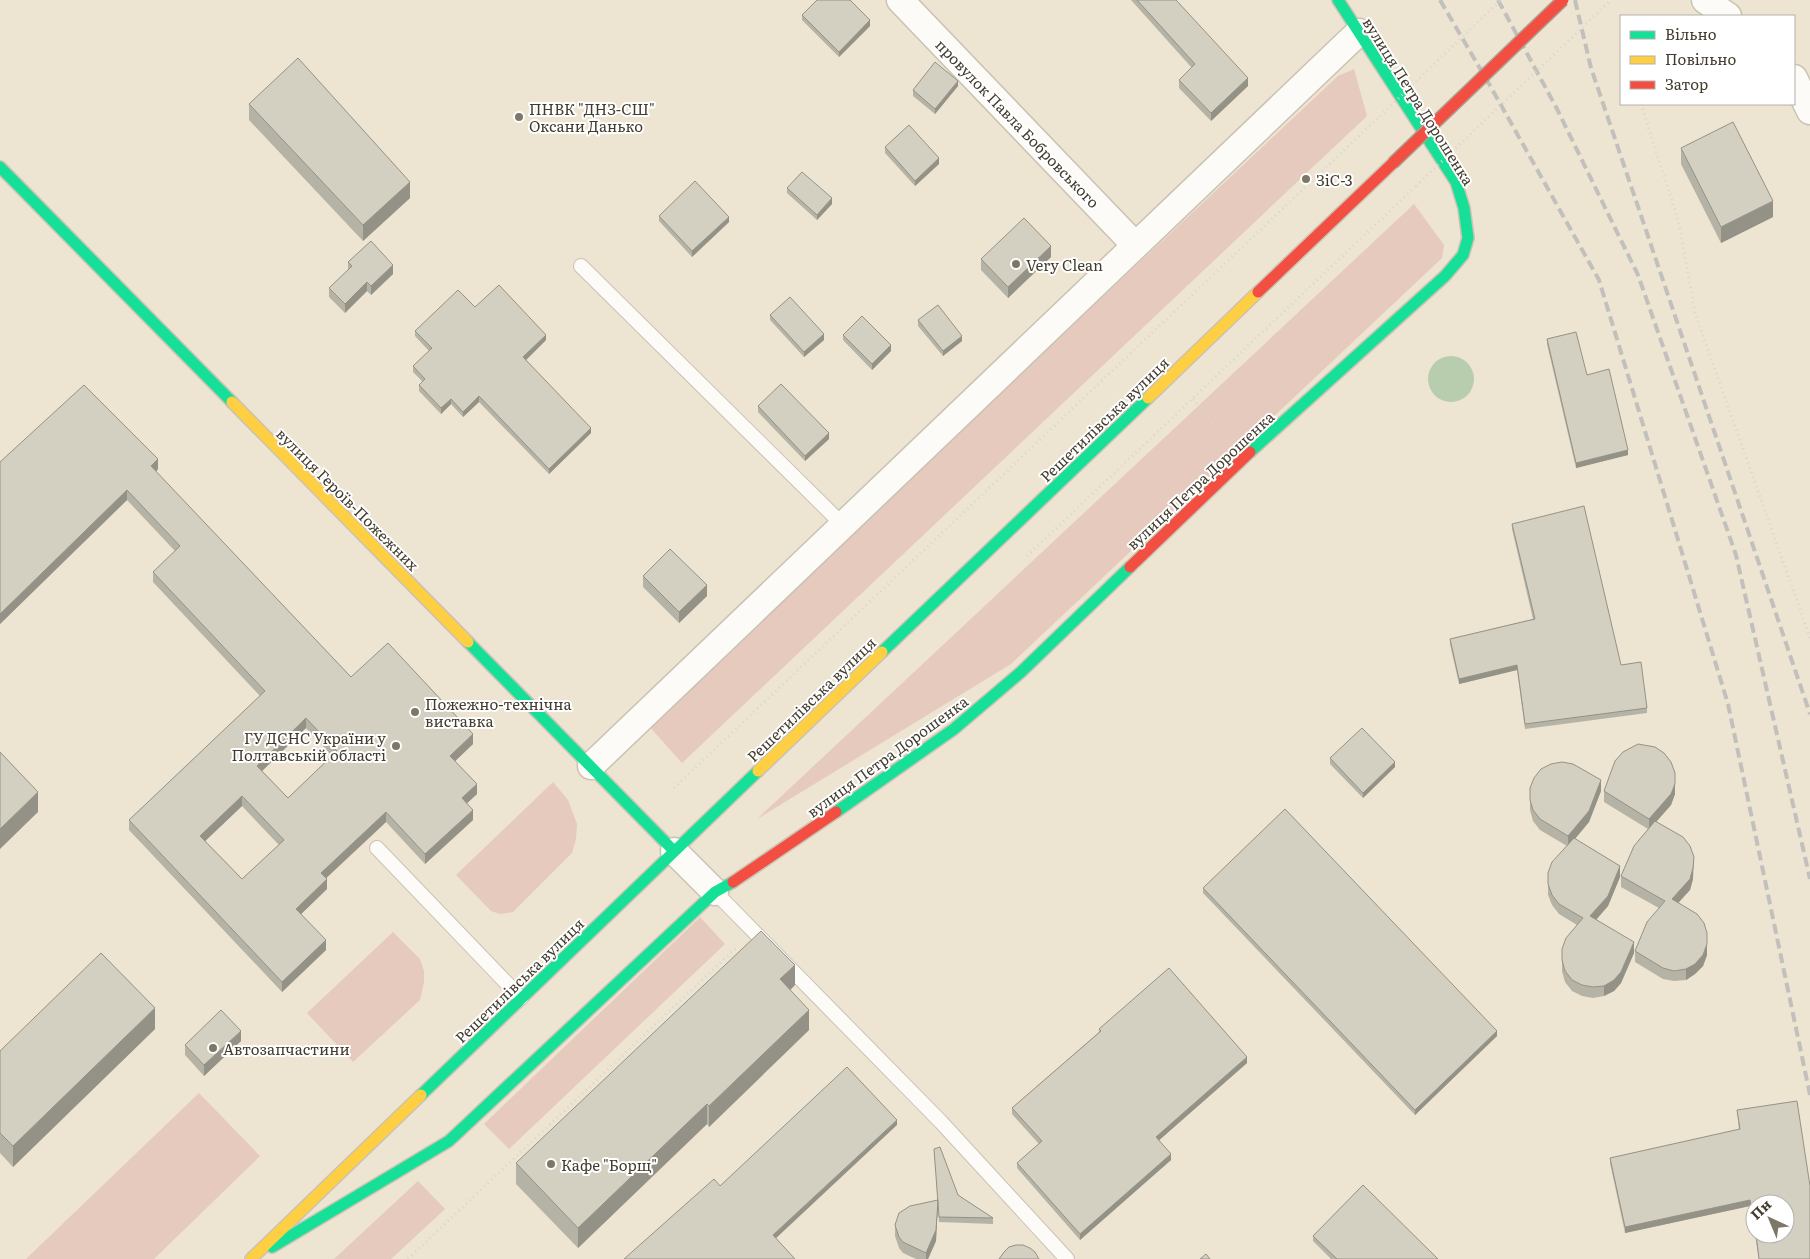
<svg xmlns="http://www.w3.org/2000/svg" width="1810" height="1259" font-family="Literata,serif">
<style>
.green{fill:#e6cabe}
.water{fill:#b8cdad}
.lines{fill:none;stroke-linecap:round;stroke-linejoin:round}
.lane-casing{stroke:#cac2b3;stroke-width:16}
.street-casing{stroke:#cac2b3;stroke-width:29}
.fast-casing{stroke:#cac2b3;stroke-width:14}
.slow-casing{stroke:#cac2b3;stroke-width:14}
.jam-casing{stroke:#cac2b3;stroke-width:14}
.path{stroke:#d9d6d0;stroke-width:3;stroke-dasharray:1 4;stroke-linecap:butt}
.lane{stroke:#fcfbf8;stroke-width:14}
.street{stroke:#fcfbf8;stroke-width:26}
.fast{stroke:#16e098;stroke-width:11}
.slow{stroke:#ffcf43;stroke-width:11}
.jam{stroke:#f24e42;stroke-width:11}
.rail{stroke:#c2c0bc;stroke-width:4;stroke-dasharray:10 5;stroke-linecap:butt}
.jam-bridge-casing{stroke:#aca091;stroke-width:14;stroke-linecap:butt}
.path-bridge{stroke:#d9d6d0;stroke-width:3;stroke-dasharray:1 4;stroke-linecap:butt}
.jam-bridge{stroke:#f24e42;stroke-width:11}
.wall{fill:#b5b3a6;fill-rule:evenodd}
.shaded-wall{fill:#949287}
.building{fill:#d3d0c1;stroke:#949287;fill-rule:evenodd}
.poi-dot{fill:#7e7767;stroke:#fff;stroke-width:2}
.labels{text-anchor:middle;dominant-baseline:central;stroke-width:4;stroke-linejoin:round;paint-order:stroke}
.street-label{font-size:15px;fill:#433c2e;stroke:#fff}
.poi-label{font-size:15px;fill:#433c2e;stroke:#fff;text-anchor:start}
</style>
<rect width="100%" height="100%" fill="#ede4d1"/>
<path class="green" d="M 1354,69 L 1367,116 L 682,763 L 647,724 L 1338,76 Z
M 1414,204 L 1444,245 L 1442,258 L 1011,664 L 757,819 Z
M 553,782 L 568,800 L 577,824 L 576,839 L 572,853 L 513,912 L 500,914 L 491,911 L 456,875 Z
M 700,917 L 725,944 L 509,1149 L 484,1124 Z
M 393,932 L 420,959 L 424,971 L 424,982 L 420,1000 L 353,1062 L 307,1013 Z
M 199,1093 L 260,1156 L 154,1259 L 26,1259 Z
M 418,1181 L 445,1209 L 391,1259 L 334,1259 Z"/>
<path class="water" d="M1428 379a23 23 0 1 1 46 0a23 23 0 1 1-46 0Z"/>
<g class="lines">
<g class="lane-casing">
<path id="lane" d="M 581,266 L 843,525
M 377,848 L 521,998
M 715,892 L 941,1122 L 1067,1259"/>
</g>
<g class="street-casing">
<path id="street" d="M 900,0 L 1135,245
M 1705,0 L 1728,16
M 1794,78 L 1810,111
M 591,766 L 1359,32
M 674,851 L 715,892"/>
</g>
<g class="fast-casing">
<path id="fast" d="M 0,167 L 232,402
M 1250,452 L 1445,276 L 1463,255 L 1468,238 L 1464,208 L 1456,182 L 1338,0
M 468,642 L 674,851
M 882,652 L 1148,398
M 836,812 L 954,729 L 1021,672 L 1130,567
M 421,1095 L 758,771
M 272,1247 L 449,1141 L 715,892 L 733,882"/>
</g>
<g class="slow-casing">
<path id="slow" d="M 1148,398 L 1258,292
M 232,402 L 468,642
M 758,771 L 882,652
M 251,1259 L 421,1095"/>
</g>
<g class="jam-casing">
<path id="jam" d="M 1258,292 L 1393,163
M 1130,567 L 1250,452
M 733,882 L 836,812"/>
</g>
<path class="path" d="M 1641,104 L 1679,223 L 1695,313 L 1810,638
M 1193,399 L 1224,438
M 1027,556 L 1416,186
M 674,788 L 1380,116
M 408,1259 L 738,946"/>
<use href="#lane" class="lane"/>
<use href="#street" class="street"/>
<use href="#fast" class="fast"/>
<use href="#slow" class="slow"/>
<use href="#jam" class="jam"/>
<path class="rail" d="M 1440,0 L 1492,89 L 1599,280 L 1728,704 L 1810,1095
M 1498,0 L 1556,107 L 1638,275 L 1736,555 L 1810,879
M 1575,0 L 1591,68 L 1810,714"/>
<g class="jam-bridge-casing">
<path id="jam-bridge" d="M 1393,163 L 1563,0"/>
</g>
<path class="path-bridge" d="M 1380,116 L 1501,0
M 1416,186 L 1611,0"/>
<use href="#jam-bridge" class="jam-bridge"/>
</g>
<path class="wall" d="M 1131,0 L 1176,0 L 1248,86 L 1211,121 L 1179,88 L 1179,80 L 1192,68 Z
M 802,15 L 870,26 L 839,57 L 802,20 Z
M 958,86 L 935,114 L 913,96 L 913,90 Z
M 249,104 L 410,198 L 363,241 L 249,120 Z
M 885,147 L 939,164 L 915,186 L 885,153 Z
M 1681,148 L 1773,217 L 1721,243 L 1681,164 Z
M 787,188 L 832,204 L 817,220 L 787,193 Z
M 659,216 L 729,222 L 692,257 L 659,221 Z
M 1051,257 L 1008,298 L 981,270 L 981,259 Z
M 348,262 L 393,274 L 371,295 L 367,291 L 345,313 L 329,297 L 329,288 L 348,270 Z
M 475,307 L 546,340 L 526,360 L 591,433 L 549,474 L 479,402 L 463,417 L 451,404 L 441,414 L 419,391 L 419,385 L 423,382 L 413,372 L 413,366 L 429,351 L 415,336 L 415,331 Z
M 770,315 L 824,340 L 804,357 L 770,320 Z
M 918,320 L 962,341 L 943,356 L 918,326 Z
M 843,335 L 891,351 L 872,370 L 843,340 Z
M 1547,339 L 1587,375 L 1628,455 L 1576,468 L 1547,344 Z
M 758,406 L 829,439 L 805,461 L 758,412 Z
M 0,462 L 158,469 L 156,472 L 351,677 L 473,744 L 455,761 L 477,794 L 467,803 L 473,820 L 425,864 L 386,822 L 326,878 L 327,889 L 301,914 L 326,950 L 282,992 L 129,830 L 129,820 L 260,696 L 153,582 L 153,572 L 175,551 L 127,500 L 0,624 ZM 306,728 L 332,756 L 288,798 L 262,771 ZM 242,806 L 279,845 L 242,879 L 205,841 Z
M 1512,524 L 1621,665 L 1647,708 L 1647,713 L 1525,729 L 1517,670 L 1459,684 L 1450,644 L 1450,639 L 1533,619 L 1512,529 Z
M 643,576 L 707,596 L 679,623 L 643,587 Z
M 1330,758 L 1395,767 L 1363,798 L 1330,764 Z
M 1530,788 L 1601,791 L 1589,822 L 1575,839 L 1620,877 L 1608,906 L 1596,919 L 1634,953 L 1621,983 L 1614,991 L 1604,996 L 1593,998 L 1582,996 L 1572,991 L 1565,982 L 1562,971 L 1562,949 L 1577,925 L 1559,914 L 1552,905 L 1548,895 L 1548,873 L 1567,846 L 1540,830 L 1533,821 L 1530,810 Z
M 1604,791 L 1675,794 L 1671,805 L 1656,822 L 1693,879 L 1690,890 L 1678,902 L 1707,955 L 1703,966 L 1695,974 L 1686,980 L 1674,981 L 1663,979 L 1635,962 L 1635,951 L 1659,908 L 1621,887 L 1621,876 L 1648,829 L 1604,802 Z
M 1203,888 L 1497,1036 L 1415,1115 L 1203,893 Z
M 795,985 L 790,990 L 809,1030 L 709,1127 L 707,1124 L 578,1248 L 516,1184 L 516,1163 Z
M 155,1029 L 13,1167 L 0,1153 L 0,1051 Z
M 1099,1029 L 1247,1063 L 1159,1140 L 1171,1160 L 1080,1240 L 1017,1168 L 1017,1163 L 1039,1144 L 1012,1114 L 1012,1108 L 1099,1032 Z
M 241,1041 L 204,1076 L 185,1055 L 185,1045 Z
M 1737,1110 L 1810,1259 L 1759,1259 L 1750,1206 L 1625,1233 L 1610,1163 L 1610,1158 L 1739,1130 ZM 1755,1204 L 1785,1234 L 1755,1234 Z
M 934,1149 L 958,1195 L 993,1218 L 993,1224 L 939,1222 L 938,1204 L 936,1241 L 928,1259 L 916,1259 L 903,1253 L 899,1248 L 895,1236 L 895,1225 L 938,1200 Z
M 1313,1236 L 1438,1259 L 1331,1259 L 1313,1241 Z"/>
<path class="shaded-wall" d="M 870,20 L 870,26 L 839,57 L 839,52 Z
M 1248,78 L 1248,86 L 1211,121 L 1211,113 Z
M 958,81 L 958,86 L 935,114 L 935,109 Z
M 939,158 L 939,164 L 915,186 L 915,181 Z
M 410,182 L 410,198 L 363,241 L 363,225 Z
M 832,198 L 832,204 L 817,220 L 817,215 Z
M 1773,201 L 1773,217 L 1721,243 L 1721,227 Z
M 729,217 L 729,222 L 692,257 L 692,251 Z
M 1051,246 L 1051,257 L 1008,298 L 1008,287 Z
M 393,265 L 393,274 L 371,295 L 371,286 Z
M 367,282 L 367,291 L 345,313 L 345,304 Z
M 824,334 L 824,340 L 804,357 L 804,352 Z
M 546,335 L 546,340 L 523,363 L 523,357 Z
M 962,336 L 962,341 L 943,356 L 943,351 Z
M 891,345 L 891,351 L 872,370 L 872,364 Z
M 479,396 L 479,402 L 463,417 L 463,412 Z
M 451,399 L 451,404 L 441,414 L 441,408 Z
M 591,428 L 591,433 L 549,474 L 549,469 Z
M 829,433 L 829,439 L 805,461 L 805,456 Z
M 1628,450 L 1628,455 L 1576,468 L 1576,463 Z
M 158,459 L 158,469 L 151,476 L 151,466 Z
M 127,490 L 127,500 L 0,624 L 0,614 Z
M 707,585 L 707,596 L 679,623 L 679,612 Z
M 1517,665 L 1517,670 L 1459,684 L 1459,679 Z
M 306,718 L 306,728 L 257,776 L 257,766 Z
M 473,734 L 473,744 L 450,766 L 450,756 Z
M 1395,762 L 1395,767 L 1363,798 L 1363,793 Z
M 1675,773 L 1675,794 L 1671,805 L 1649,830 L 1649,819 Z
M 1601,780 L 1601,791 L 1589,822 L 1568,847 L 1568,836 Z
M 477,784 L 477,794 L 462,808 L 462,798 Z
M 38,792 L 38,812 L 0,849 L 0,829 Z
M 242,796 L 242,806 L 200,846 L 200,836 Z
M 473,810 L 473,820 L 425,864 L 425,854 Z
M 386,812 L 386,822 L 321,883 L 321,873 Z
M 1694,857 L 1693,879 L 1690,890 L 1672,910 L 1672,899 Z
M 1620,866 L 1620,877 L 1608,906 L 1590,927 L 1590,916 Z
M 327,879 L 327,889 L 296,919 L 296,909 Z
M 1707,933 L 1707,955 L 1703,966 L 1695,974 L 1686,980 L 1686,969 Z
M 326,940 L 326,950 L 282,992 L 282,982 Z
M 1634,942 L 1634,953 L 1621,983 L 1614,991 L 1604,996 L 1604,986 Z
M 795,965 L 795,985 L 780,1000 L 780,979 Z
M 155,1008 L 155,1029 L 13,1167 L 13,1146 Z
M 809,1010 L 809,1030 L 709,1127 L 709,1106 Z
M 241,1031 L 241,1041 L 204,1076 L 204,1065 Z
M 1497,1031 L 1497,1036 L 1415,1115 L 1415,1110 Z
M 1247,1057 L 1247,1063 L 1156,1143 L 1156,1137 Z
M 707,1104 L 707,1124 L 578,1248 L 578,1228 Z
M 897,1120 L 897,1125 L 773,1241 L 773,1235 Z
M 1171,1154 L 1171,1160 L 1080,1240 L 1080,1234 Z
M 938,1200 L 936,1241 L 928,1259 L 926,1259 L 926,1253 Z
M 1750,1200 L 1750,1206 L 1625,1233 L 1625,1227 Z"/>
<path class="building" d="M 817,0 L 850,0 L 870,20 L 839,52 L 802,15 Z
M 1137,0 L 1176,0 L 1248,78 L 1211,113 L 1179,80 L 1195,64 Z
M 298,58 L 410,182 L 363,225 L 249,104 Z
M 935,62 L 958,81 L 935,109 L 913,90 Z
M 1733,122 L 1773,201 L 1721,227 L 1681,148 Z
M 909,125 L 939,158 L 915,181 L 885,147 Z
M 802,172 L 832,198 L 817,215 L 787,188 Z
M 695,181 L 729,217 L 692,251 L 659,216 Z
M 1024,218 L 1051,246 L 1008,287 L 981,259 Z
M 371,241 L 393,265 L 371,286 L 367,282 L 345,304 L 329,288 L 352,266 L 348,262 Z
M 499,285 L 546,335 L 523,357 L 591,428 L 549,469 L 479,396 L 463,412 L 451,399 L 441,408 L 419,385 L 425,379 L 413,366 L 432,348 L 415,331 L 458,290 L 475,307 Z
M 790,297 L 824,334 L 804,352 L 770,315 Z
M 938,305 L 962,336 L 943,351 L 918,320 Z
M 862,316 L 891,345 L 872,364 L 843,335 Z
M 1576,332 L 1587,375 L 1609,369 L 1628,450 L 1576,463 L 1547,339 Z
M 781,384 L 829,433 L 805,456 L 758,406 Z
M 84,385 L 158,459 L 151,466 L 351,677 L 388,643 L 473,734 L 450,756 L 477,784 L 462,798 L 473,810 L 425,854 L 386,812 L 321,873 L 327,879 L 296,909 L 326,940 L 282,982 L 129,820 L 265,691 L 153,572 L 180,546 L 127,490 L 0,614 L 0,462 ZM 306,718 L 337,751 L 288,798 L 257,766 ZM 242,796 L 284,840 L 242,879 L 200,836 Z
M 1584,506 L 1621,665 L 1641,662 L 1647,708 L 1525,724 L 1517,665 L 1459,679 L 1450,639 L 1535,619 L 1512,524 Z
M 670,549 L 707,585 L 679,612 L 643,576 Z
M 1362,728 L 1395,762 L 1363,793 L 1330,758 Z
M 1638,744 L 1655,747 L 1664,753 L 1671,762 L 1675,773 L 1675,784 L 1671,794 L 1649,819 L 1604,791 L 1615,761 L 1623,752 Z
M 0,752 L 38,792 L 0,829 Z
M 1562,762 L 1573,764 L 1601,780 L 1589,811 L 1568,836 L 1540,819 L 1533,810 L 1530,800 L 1530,788 L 1534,778 L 1541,769 L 1551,764 Z
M 1285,809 L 1497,1031 L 1415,1110 L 1203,888 Z
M 1655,821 L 1683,837 L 1690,846 L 1694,857 L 1693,868 L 1690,879 L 1672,899 L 1697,914 L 1704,923 L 1707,933 L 1707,944 L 1703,955 L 1695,964 L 1686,969 L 1674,971 L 1663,968 L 1635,951 L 1647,922 L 1665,901 L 1621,876 L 1634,846 Z
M 1574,838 L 1620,866 L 1608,896 L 1590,916 L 1634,942 L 1621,972 L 1614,980 L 1604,986 L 1593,987 L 1582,985 L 1572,980 L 1565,971 L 1562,960 L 1562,949 L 1566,938 L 1583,918 L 1559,904 L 1552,895 L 1548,884 L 1548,873 L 1552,862 Z
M 761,931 L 795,965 L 780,979 L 809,1010 L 709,1106 L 707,1104 L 578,1228 L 516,1163 Z
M 101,953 L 155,1008 L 13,1146 L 0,1133 L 0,1051 Z
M 1169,968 L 1247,1057 L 1156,1137 L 1171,1154 L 1080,1234 L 1017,1163 L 1042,1141 L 1012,1108 L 1101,1031 L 1099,1029 Z
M 221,1010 L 241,1031 L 204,1065 L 185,1045 Z
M 847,1067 L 897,1120 L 773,1235 L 795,1259 L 624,1259 L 714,1179 L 720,1186 Z
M 1797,1101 L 1810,1186 L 1810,1259 L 1759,1259 L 1756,1234 L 1785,1234 L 1785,1204 L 1755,1204 L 1755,1230 L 1750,1200 L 1625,1227 L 1610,1158 L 1740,1129 L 1737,1110 Z
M 940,1147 L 958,1195 L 993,1218 L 939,1217 L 934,1149 Z
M 1363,1185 L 1438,1259 L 1337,1259 L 1313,1236 Z
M 938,1200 L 936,1230 L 926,1253 L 903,1242 L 899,1237 L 895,1225 L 899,1213 L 910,1206 Z
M 1016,1245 L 1023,1245 L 1030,1248 L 1035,1252 L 1039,1259 L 999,1259 L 1004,1252 L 1009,1247 Z
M 1206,1254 L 1210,1259 L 1200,1259 Z"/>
<g class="poi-dot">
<circle cx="519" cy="117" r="5"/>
<circle cx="1306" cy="179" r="5"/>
<circle cx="1016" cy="264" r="5"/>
<circle cx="415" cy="712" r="5"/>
<circle cx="396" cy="746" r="5"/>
<circle cx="213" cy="1048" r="5"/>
<circle cx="551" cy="1164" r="5"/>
</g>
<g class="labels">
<g class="street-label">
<text transform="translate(1419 101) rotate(58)">вулиця Петра Дорошенка</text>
<text transform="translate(1018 123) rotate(46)">провулок Павла Бобровського</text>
<text transform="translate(1104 419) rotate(-44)">Решетилівська вулиця</text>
<text transform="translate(1200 480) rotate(-43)">вулиця Петра Дорошенка</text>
<text transform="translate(348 499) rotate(45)">вулиця Героїв-Пожежних</text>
<text transform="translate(811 699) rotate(-44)">Решетилівська вулиця</text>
<text transform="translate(887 756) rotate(-36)">вулиця Петра Дорошенка</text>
<text transform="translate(519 980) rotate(-44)">Решетилівська вулиця</text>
</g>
<g class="poi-label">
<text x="529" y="108">ПНВК "ДНЗ-СШ"<tspan x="529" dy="17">Оксани Данько</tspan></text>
<text x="1316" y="179">ЗіС-3</text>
<text x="1026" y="264">Very Clean</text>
<text x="425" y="703">Пожежно-технічна<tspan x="425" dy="17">виставка</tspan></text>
<text x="386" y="737" text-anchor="end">ГУ ДСНС України у<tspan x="386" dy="17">Полтавській області</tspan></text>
<text x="223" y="1048">Автозапчастини</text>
<text x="561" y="1164">Кафе "Борщ"</text>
</g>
</g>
<rect x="1620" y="15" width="175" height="90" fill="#ffffff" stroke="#b4b1ab"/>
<rect x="1630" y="31" width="25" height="8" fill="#16e098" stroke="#b4b1ab"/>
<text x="1665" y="40" font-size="15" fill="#433c2e">Вільно</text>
<rect x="1630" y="56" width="25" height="8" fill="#ffcf43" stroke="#b4b1ab"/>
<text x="1665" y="65" font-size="15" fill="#433c2e">Повільно</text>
<rect x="1630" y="81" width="25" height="8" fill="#f24e42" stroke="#b4b1ab"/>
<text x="1665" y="90" font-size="15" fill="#433c2e">Затор</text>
<g transform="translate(1770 1219) rotate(316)"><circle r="24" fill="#ffffff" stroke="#b4b1ab"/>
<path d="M0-4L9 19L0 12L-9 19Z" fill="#7e7767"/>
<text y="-8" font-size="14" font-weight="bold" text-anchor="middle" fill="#433c2e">Пн</text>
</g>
</svg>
